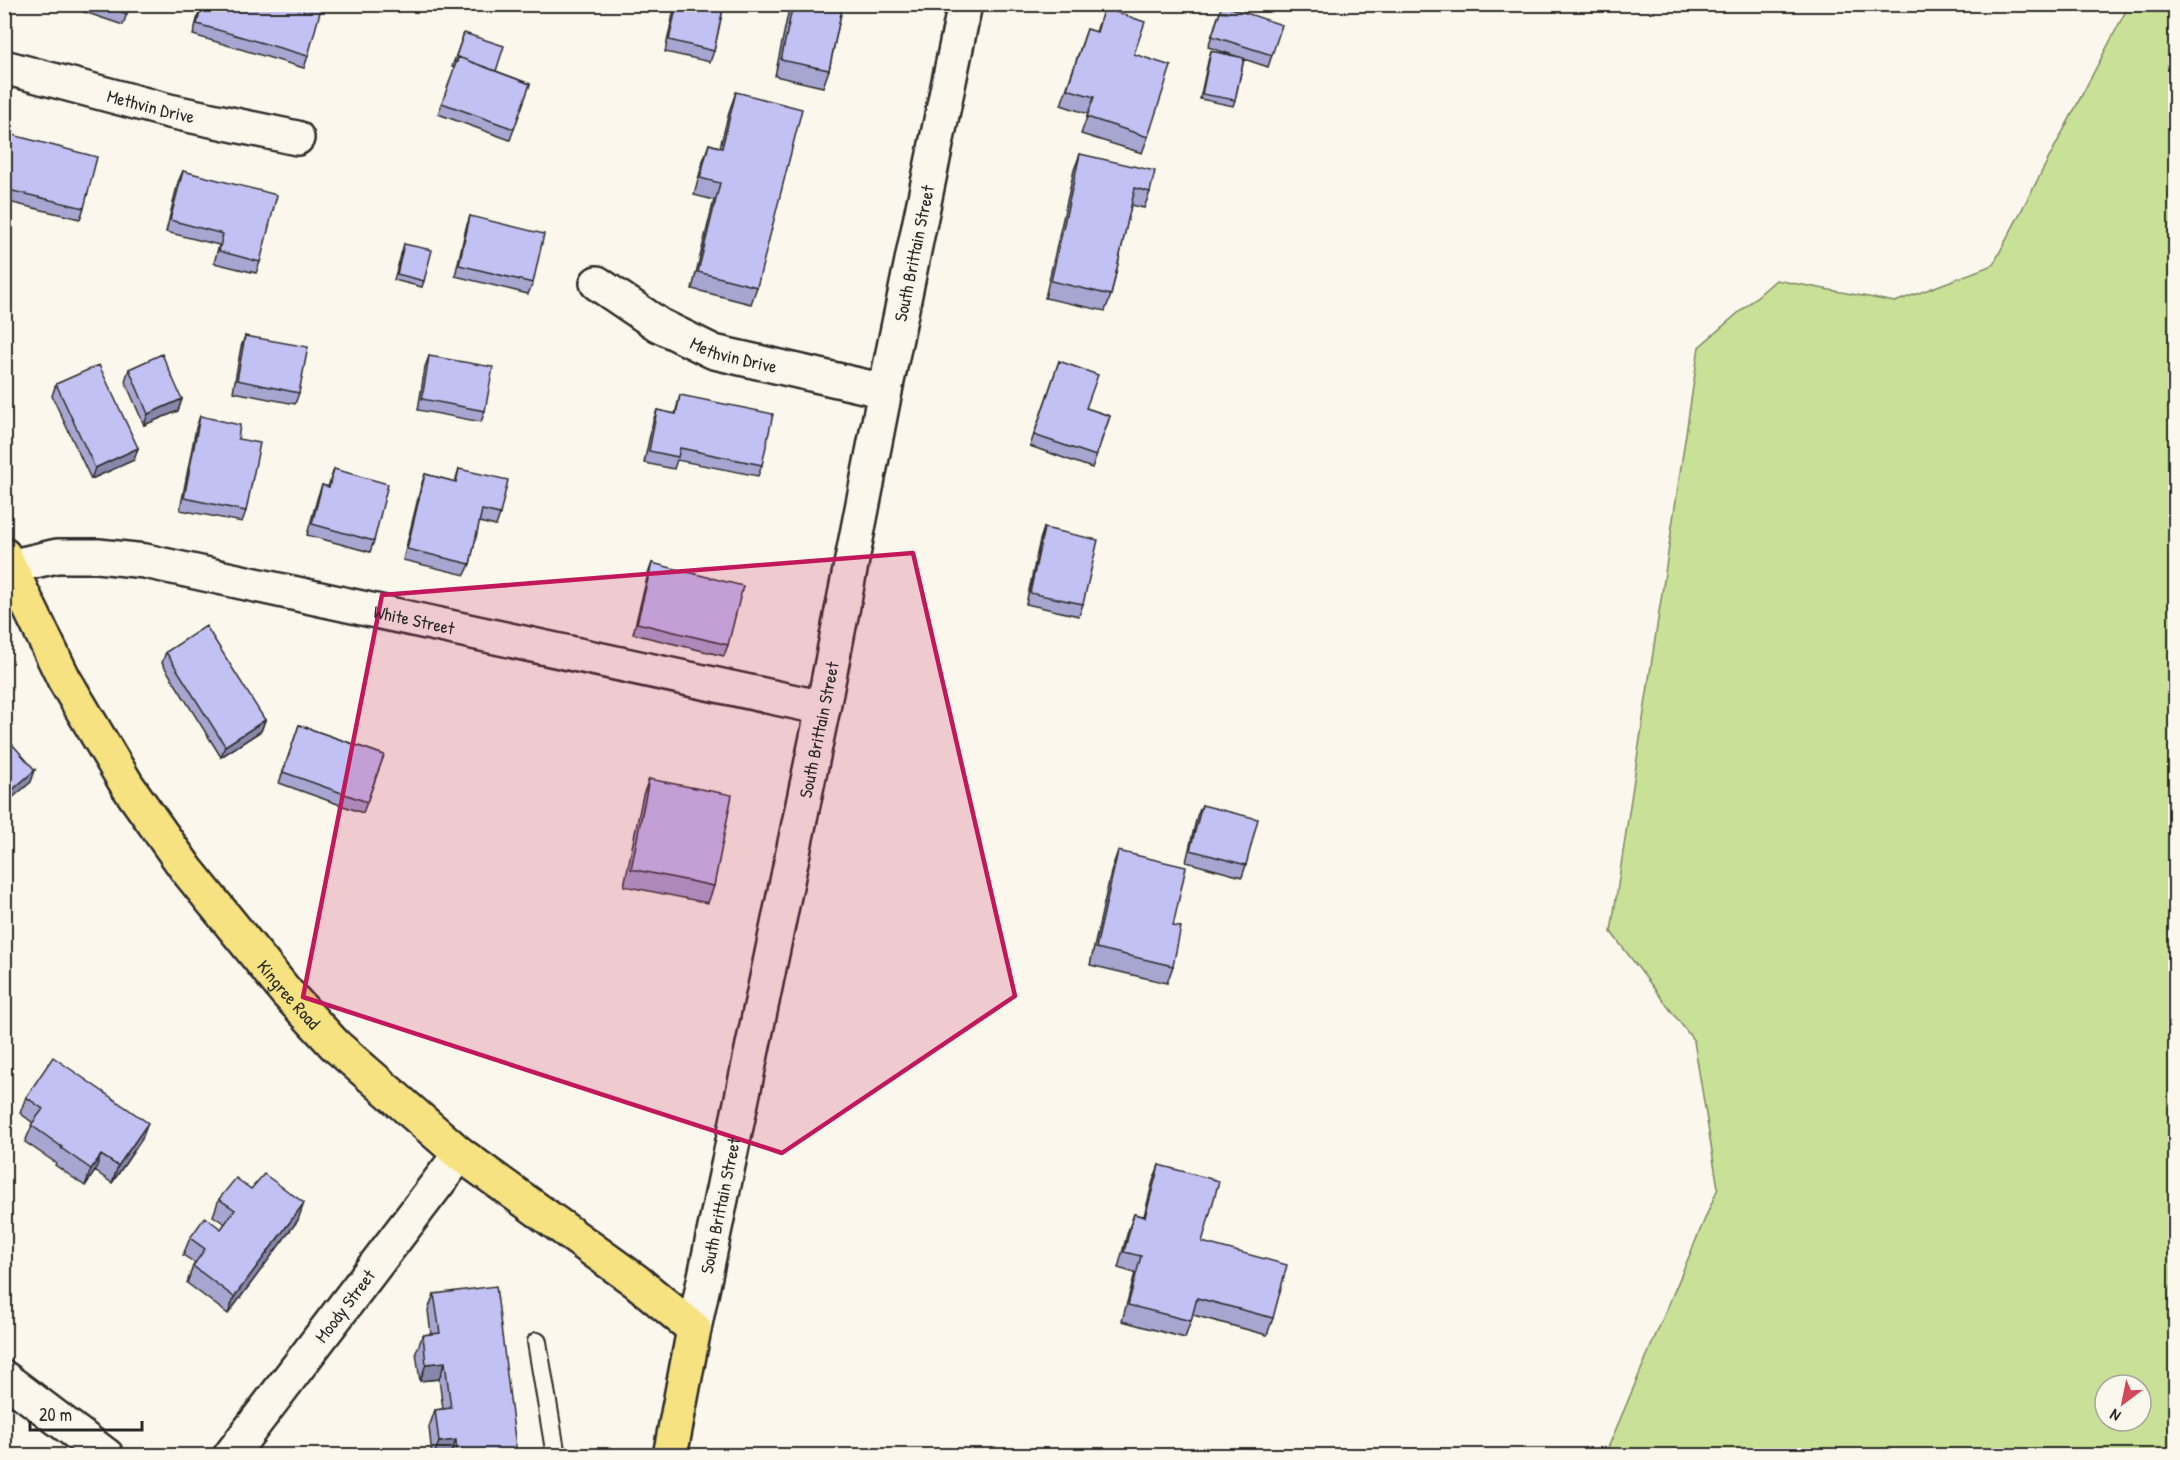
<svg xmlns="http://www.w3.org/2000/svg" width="2180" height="1460" font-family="'Patrick Hand',sans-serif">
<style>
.green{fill:#c8e197;stroke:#7a8661;stroke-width:1.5;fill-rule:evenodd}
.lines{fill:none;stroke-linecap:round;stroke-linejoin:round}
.service-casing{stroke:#2b2b2b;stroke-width:22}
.minor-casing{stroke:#2b2b2b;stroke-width:38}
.primary-casing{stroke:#2b2b2b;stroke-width:38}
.service{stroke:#fbf7ec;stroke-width:18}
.minor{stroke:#fbf7ec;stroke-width:33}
.primary{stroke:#f7e281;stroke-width:33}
.wall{fill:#a7a6d1;stroke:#2b2b2b;stroke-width:1.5}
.shaded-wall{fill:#8887aa;stroke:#2b2b2b;stroke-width:1.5}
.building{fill:#c2c1f3;stroke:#2b2b2b;stroke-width:1.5}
.marked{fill:#c2185b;fill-opacity:0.2;stroke:#c2185b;stroke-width:4.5;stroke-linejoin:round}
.labels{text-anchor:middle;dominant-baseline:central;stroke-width:4.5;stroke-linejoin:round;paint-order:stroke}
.street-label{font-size:18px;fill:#2b2b2b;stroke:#fbf7ec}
</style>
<rect width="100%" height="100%" fill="#fbf7ec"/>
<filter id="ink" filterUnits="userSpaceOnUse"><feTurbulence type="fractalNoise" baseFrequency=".0167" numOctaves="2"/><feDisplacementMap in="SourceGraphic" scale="12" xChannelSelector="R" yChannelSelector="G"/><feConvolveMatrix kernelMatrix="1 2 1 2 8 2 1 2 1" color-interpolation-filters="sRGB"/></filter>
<g filter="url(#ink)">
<path class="green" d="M 2129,5 L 2176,5 L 2175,1455 L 1605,1455 L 1718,1188 L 1694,1041 L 1611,932 L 1699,347 L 1776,280 L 1895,302 L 1993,265 ZM 2105,1385 L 2141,1385 L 2141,1421 L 2105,1421 Z"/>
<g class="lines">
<g class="service-casing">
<path id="service" d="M 537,1342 L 556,1456"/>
</g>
<g class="minor-casing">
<g id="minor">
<path id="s1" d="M 4,67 L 169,111 L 297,138"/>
<path id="s2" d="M 597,283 L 659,325 L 714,352 L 885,391"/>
<path id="s3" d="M 4,568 L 57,556 L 98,556 L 145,561 L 823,708"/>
<path id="s4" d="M 694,1329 L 823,708 L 885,391 L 965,4"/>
<path d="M 4,1378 L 107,1456"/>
<path id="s5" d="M 230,1456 L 460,1154"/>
</g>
</g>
<g class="primary-casing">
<g id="primary">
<path id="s6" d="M 4,555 L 64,679 L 127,785 L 187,870 L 286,992 L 335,1045 L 460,1154 L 636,1281 L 694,1329 L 670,1456"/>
</g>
</g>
<use href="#service" class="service"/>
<use href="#minor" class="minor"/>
<use href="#primary" class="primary"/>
</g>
<path class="wall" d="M 61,4 L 130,4 L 123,25 Z
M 201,4 L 319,4 L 308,56 L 304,68 L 193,35 Z
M 675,4 L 724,4 L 714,51 L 710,62 L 665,52 Z
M 790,4 L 843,4 L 829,70 L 823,87 L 775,76 Z
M 1104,8 L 1134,54 L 1148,137 L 1142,153 L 1081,134 L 1088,114 L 1061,105 L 1087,29 L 1096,32 Z
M 1218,17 L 1272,55 L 1268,67 L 1244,59 L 1235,100 L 1233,106 L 1200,99 L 1209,57 L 1211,51 L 1242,58 L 1208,47 Z
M 464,33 L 496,71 L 530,84 L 510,140 L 438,114 L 455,68 L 452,67 Z
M 736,92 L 757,287 L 751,304 L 692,289 L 714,200 L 694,195 L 703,161 L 709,144 L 720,147 L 730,109 Z
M 4,134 L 84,208 L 80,219 L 4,201 Z
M 1080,154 L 1150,192 L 1144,208 L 1131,205 L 1111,295 L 1105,311 L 1045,298 L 1074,170 Z
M 183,171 L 260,262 L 256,273 L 214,263 L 219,245 L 166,232 L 178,182 Z
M 470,216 L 533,283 L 528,294 L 455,276 L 466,228 Z
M 404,244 L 424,281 L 422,287 L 394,280 Z
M 245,336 L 299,393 L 295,404 L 233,392 L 241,347 Z
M 429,356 L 485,411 L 481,422 L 418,410 L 425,367 Z
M 1059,361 L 1086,408 L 1110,416 L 1092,468 L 1030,446 Z
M 129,369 L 182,399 L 178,411 L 144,425 L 125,381 Z
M 56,384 L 138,448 L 134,460 L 91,479 L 52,396 Z
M 680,395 L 762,465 L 758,476 L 677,460 L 674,469 L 644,463 L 653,421 L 657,410 L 675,414 Z
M 200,416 L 238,439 L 246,511 L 242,522 L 180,510 L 196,428 Z
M 334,469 L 374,541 L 370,552 L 307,535 L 318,496 L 322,485 L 328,487 Z
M 459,469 L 500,514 L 496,526 L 479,522 L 470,564 L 465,575 L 403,560 L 421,486 L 425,474 L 455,482 Z
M 1044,528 L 1083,604 L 1079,616 L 1026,604 L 1040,540 Z
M 652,563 L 728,645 L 724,656 L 633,634 L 648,574 Z
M 166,652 L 265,720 L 261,731 L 221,757 L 162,663 Z
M 299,725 L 384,755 L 363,813 L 279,783 Z
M 649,779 L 714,886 L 708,903 L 624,886 L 643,795 Z
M 1202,805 L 1246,865 L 1242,877 L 1186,862 L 1197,816 Z
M 1118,851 L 1173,926 L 1173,966 L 1167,983 L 1090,965 L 1112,868 Z
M 26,1097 L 142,1139 L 112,1183 L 95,1171 L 85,1186 L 55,1165 L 56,1163 L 25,1142 L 33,1123 L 20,1113 Z
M 1159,1165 L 1202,1242 L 1273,1318 L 1267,1335 L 1193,1315 L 1185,1338 L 1122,1321 L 1135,1273 L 1118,1268 L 1128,1231 L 1134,1214 L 1144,1216 L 1153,1181 Z
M 251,1189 L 298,1220 L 228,1314 L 187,1283 L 193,1266 L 195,1263 L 183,1255 L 190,1238 L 221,1229 L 225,1224 L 213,1216 L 219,1199 Z
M 434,1294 L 517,1455 L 432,1455 L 429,1427 L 435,1410 L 443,1409 L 439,1379 L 420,1381 L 416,1352 L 423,1335 L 431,1334 L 428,1310 Z"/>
<path class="shaded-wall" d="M 182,399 L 178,411 L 144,425 L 148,414 Z
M 138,448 L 134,460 L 91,479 L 95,468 Z
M 265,720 L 261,731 L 221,757 L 225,746 Z
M 35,770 L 31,782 L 4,805 L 4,797 Z
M 148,1123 L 142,1139 L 112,1183 L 118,1166 Z
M 101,1155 L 95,1171 L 85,1186 L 91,1169 Z
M 304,1203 L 298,1220 L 228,1314 L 234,1297 Z
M 445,1362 L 439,1379 L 420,1381 L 426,1364 Z
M 456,1440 L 450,1455 L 434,1455 L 439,1442 Z"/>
<path class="building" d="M 100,4 L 130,4 L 127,14 Z
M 202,4 L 319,4 L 322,5 L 308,56 L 197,24 Z
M 677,4 L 724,4 L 714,51 L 669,40 Z
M 793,4 L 843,4 L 829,70 L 781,60 Z
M 1222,5 L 1282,25 L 1272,55 L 1212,36 Z
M 1104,8 L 1145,22 L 1134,54 L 1171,66 L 1148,137 L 1087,117 L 1094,97 L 1067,89 L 1087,29 L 1097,32 Z
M 464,33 L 504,46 L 496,71 L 458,57 L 457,62 L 454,62 Z
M 1211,51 L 1244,58 L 1235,100 L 1202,94 Z
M 458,57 L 530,84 L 514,129 L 442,103 Z
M 736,92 L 802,109 L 757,287 L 698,272 L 720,183 L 700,178 L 709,144 L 722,148 Z
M 5,133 L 97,157 L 84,208 L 4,189 Z
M 1080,154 L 1155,171 L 1150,192 L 1135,188 L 1111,295 L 1051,281 Z
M 183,171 L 277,195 L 260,262 L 219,251 L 223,234 L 170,220 Z
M 470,216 L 544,234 L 533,283 L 459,265 Z
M 404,244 L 432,250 L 424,281 L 397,274 Z
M 245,336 L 308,347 L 299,393 L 237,380 Z
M 162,354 L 182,399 L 148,414 L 129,369 Z
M 429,356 L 493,367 L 485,411 L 422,399 Z
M 1059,361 L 1098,375 L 1086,408 L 1110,416 L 1096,456 L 1034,435 Z
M 99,365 L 138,448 L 95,468 L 56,384 Z
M 680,395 L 773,414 L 762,465 L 680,448 L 678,457 L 649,451 L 657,410 L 676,414 Z
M 200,416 L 240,425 L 238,439 L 260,443 L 246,511 L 184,498 Z
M 334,469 L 388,484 L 374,541 L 312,524 L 322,485 L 329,487 Z
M 459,469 L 508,480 L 500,514 L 482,510 L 470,564 L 407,549 L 425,474 L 456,482 Z
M 1044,528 L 1098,540 L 1083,604 L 1030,593 Z
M 652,563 L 743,586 L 728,645 L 637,623 Z
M 206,626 L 265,720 L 225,746 L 166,652 Z
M 299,725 L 384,755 L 367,802 L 283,772 Z
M 4,735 L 35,770 L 4,797 Z
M 649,779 L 732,795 L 714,886 L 631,869 Z
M 1202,805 L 1258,819 L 1246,865 L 1190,850 Z
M 1118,851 L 1186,867 L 1173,926 L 1181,927 L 1173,966 L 1096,948 Z
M 53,1057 L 148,1123 L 118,1166 L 101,1155 L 91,1169 L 61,1148 L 62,1147 L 31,1125 L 43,1109 L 26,1097 Z
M 1159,1165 L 1219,1181 L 1202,1242 L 1287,1265 L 1273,1318 L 1197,1298 L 1191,1321 L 1128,1305 L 1141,1256 L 1124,1252 L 1134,1214 L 1145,1217 Z
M 264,1174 L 304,1203 L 234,1297 L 193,1266 L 205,1249 L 190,1238 L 205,1217 L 221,1229 L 235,1210 L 219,1199 L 236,1178 L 251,1189 Z
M 496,1286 L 517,1455 L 457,1455 L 456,1440 L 439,1442 L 435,1410 L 451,1408 L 445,1362 L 426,1364 L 423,1335 L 440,1333 L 434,1294 Z"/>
</g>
<path class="marked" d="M 913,553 L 1015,996 L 782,1153 L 303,997 L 382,595 Z"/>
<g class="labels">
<g class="street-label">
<text stroke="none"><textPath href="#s1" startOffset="152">Methvin Drive</textPath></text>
<text stroke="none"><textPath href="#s4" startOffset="1098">South Brittain Street</textPath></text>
<text stroke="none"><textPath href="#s2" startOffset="156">Methvin Drive</textPath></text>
<text stroke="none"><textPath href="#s3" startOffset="418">White Street</textPath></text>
<text stroke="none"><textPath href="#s4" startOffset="612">South Brittain Street</textPath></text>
<text stroke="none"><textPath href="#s6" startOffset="526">Kingree Road</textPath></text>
<text stroke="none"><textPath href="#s4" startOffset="126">South Brittain Street</textPath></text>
<text stroke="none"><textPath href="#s5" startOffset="189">Moody Street</textPath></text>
</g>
</g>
<rect width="2180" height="1460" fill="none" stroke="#fbf7ec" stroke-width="24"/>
<rect x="12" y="12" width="2156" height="1436" fill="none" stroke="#2b2b2b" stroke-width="2" filter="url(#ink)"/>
<g transform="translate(2123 1403) rotate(212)"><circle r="28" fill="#fbf7ec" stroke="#a8a59f" stroke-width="1.5"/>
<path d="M0-4.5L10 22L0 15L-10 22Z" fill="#d1495b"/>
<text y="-9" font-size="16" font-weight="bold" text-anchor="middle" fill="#2b2b2b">N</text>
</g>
<path d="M30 1421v9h112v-9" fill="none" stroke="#2b2b2b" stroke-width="3"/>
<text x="39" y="1421" font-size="18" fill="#2b2b2b" stroke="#fbf7ec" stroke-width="4.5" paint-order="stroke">20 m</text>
</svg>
